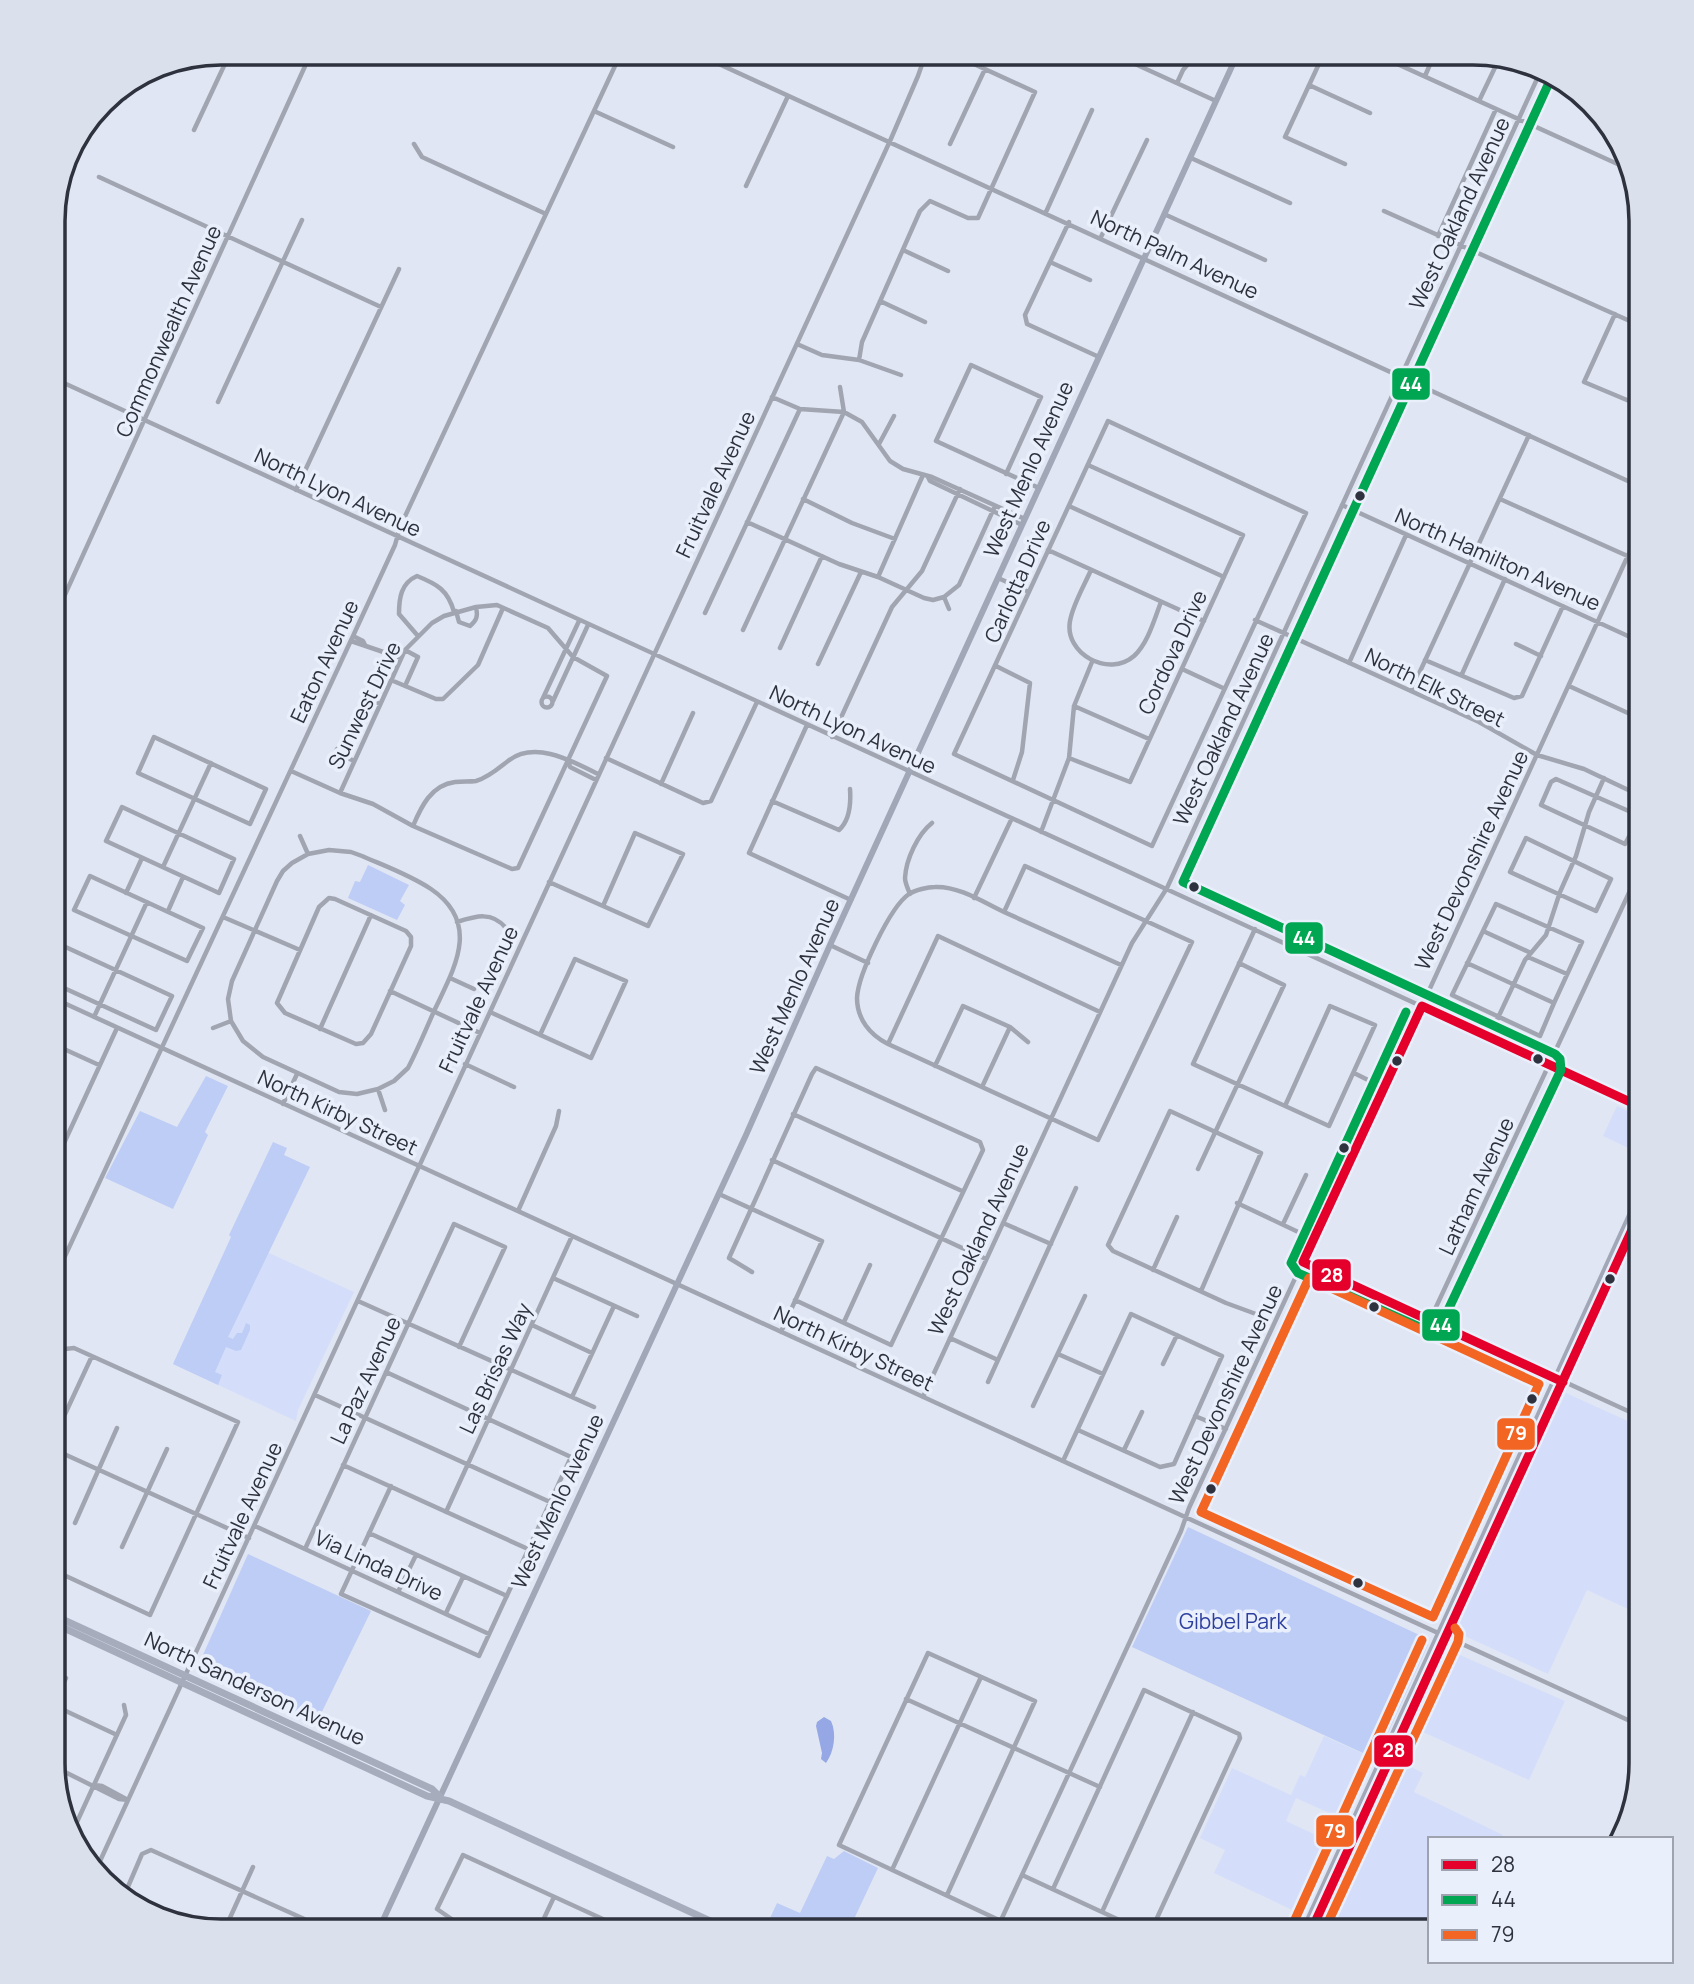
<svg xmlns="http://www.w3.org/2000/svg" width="1694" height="1984" font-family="Manrope,sans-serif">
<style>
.built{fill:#d4defa}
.green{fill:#becdf6}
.water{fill:#95a8e5}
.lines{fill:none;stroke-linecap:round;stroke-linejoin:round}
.minor{stroke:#a0a5b1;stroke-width:4.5}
.major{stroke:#a2a7b7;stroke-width:6}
.highway{stroke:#a6acbc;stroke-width:7}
.bus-1-casing{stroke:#eaeffc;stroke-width:14}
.bus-2-casing{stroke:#eaeffc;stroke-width:14}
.bus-3-casing{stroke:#eaeffc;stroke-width:14}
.bus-1{stroke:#e4002b;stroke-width:9}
.bus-2{stroke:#00a651;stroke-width:9}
.bus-3{stroke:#f26522;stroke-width:9}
.bus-dot{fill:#2e323f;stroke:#eaeffc;stroke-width:2.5}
.labels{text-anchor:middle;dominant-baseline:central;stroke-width:7;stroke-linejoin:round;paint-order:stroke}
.street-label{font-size:21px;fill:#2e323f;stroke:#eaeffc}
.park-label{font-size:21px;fill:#2d3f9e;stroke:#eaeffc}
.rim{fill:none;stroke:#2e323f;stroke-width:3.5}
.line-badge{stroke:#eaeffc;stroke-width:2.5}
.badge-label{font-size:19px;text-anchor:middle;font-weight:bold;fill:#fff}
</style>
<rect width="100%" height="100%" fill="#e0e6f3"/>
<path class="built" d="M 1617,1106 L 1641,1117 L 1641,1154 L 1603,1136 Z
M 232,1236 L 354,1292 L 298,1410 L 296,1421 L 173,1364 Z
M 1566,1393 L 1641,1427 L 1641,1615 L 1587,1590 L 1548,1674 L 1456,1632 L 1540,1446 Z
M 1453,1652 L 1565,1701 L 1529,1780 L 1412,1727 L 1447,1653 Z
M 1324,1736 L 1375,1759 L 1347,1821 L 1296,1798 L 1286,1821 L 1335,1844 L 1303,1915 L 1214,1873 L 1225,1850 L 1200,1838 L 1232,1768 L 1291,1795 L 1300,1775 L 1305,1777 Z
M 1397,1760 L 1423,1773 L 1414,1792 L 1503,1835 L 1501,1839 L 1430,1839 L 1430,1931 L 1319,1931 Z"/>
<path class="green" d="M 368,865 L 409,885 L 400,901 L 405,905 L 397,920 L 348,898 L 355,881 L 360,882 Z
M 206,1076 L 228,1086 L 205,1132 L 208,1135 L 173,1209 L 105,1178 L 140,1111 L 177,1127 Z
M 273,1142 L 287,1148 L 284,1155 L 310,1167 L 228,1337 L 233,1339 L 237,1333 L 242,1333 L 246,1323 L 250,1325 L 250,1330 L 241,1350 L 236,1351 L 226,1347 L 215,1372 L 222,1375 L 218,1385 L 173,1364 L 231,1237 L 229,1235 Z
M 1188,1527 L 1428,1639 L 1428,1645 L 1376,1759 L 1132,1647 Z
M 248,1554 L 371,1611 L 316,1724 L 198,1666 Z
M 844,1851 L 878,1868 L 855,1917 L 883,1931 L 764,1931 L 777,1903 L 800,1913 L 827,1856 L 834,1859 Z"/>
<path class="water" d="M 824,1717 L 831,1721 C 837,1734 834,1752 826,1763 L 821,1759 L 822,1753 L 816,1726 L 817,1722 Z"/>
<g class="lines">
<path class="minor" d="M 695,53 L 1641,487
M 1111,53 L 1216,101
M 1324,53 L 1285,137 L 1345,164
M 1373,53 L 1633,171
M 1127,60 L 1130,53
M 1425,76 L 1435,53
M 1177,83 L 1183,70 L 1197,53
M 1309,85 L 1370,113
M 113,92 L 125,98
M 1479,101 L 1500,57
M 594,111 L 673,147
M 194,130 L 230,53
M 414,144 L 422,157 L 546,214
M 950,144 L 985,69
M 1191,158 L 1290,203
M 99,177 L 381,307
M 746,186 L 788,96
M 1384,211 L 1641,326
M 1046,212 L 1092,110
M 1164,214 L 1265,260
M 1069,222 L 1025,315 L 1027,324 L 1099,357
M 1438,236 L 1496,109
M 1101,237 L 1147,140
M 903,250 L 948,271
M 1050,262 L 1090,280
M 880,301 L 925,322
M 1615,314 L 1584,382 L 1634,403 L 1641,387
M 797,344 L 822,355 L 859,360 L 901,375
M 859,360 L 862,342 L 920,211 L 930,201 L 968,218 L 978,218 L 1035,92 L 950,53
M 53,378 L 1641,1107
M 772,397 L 800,409 L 844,412 L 862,422 L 890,461 L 903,469 L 932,477 L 1025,519
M 218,402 L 302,220
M 1108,421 L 1306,513 L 1152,846 L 954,754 Z
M 879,444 L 894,416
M 1006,474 L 1041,397 L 971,365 L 936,441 L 1039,488
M 928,477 L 930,481 L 1022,525
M 296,490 L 399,269
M 803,499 L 852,523 L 895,539
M 1500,499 L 1641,562
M 1342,505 L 1641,642
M 1069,506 L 1224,577
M 747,522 L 839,564 L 878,577 L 924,598 L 933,600 L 944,597 L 959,585 L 995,506
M 1048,550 L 1204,621
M 1091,570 C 1084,586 1073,604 1070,621 C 1064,654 1109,678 1134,656 C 1148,643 1154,620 1161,602
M 878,577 L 923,475
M 998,578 L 1029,592
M 944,597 L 949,609
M 456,611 L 459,622 L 470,626 C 477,620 478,616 476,607
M 705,613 L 800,409
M 1255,620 L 1479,722 L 1537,755 L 1584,769 L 1641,796
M 53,621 L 311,53
M 743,630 L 844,412 L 840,387
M 353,636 L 363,641 L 365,645
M 418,636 L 399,614 C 399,598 401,583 417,576 C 437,584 448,590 454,612
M 351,641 L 401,658
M 1516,644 L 1541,656
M 780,648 L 822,556
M 1425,660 L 1514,698 L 1522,696 L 1563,606
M 1349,663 L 1406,535
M 818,664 L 861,572
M 996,666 L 1030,683 L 1022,752 L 1013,780
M 1182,669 L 1223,688
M 1462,674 L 1505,579
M 391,680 L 436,699 L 443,699 L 478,665 L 503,608
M 405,686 L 418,657 L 405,650
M 1569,686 L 1641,719
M 1411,691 L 1529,435
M 363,694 L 369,699 L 380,704
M541.5 702a5.5 5.5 0 1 1 11 0a5.5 5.5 0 1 1-11 0Z
M 543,698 L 579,621
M 553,701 L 588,625
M 1074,706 L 1149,739
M 807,725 L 749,853 L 851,900
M 154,737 L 266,789 L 250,824 L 138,773 Z
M 832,737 L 892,607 L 922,571 L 960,489
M 337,749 L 344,756 L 354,761
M 606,758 L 703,803 L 711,801 L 757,702
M 1069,758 L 1130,782 L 1243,535 L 1088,465
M 569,763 L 570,767 L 596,780
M 291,771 L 340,793 L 373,804 L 413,826 L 512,869 L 518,868 L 607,676 L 573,657 L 548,628 L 497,605 L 476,607 L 444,616 L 432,623 L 405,650 L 340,793
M 1556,779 L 1640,816 L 1625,844 L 1541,805 L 1551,782 Z
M 661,784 L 693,713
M 772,801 L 839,830 C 850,820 851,803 850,789
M 122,807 L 234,859 L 219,893 L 106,841 Z
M 413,826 C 421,807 431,785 455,782 C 462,781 469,782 476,781 C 488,778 499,768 508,761 C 535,740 572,761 598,774
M 1041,832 L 1069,758 L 1074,706 L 1092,662
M 300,836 L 308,854
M 1526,838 L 1611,879 L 1596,911 L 1510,872 Z
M 329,850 L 351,852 L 362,856 C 385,866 410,875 431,889 C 481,923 455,967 435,1009 C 426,1029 418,1049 408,1068 L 394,1081 L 378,1089 L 357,1094 L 339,1092 L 263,1057 L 243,1041 L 231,1021 L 228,999 L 232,981 L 277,881 L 283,871 L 292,863 L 308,854 Z
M 163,867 L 211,763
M 90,876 L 203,928 L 187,961 L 74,910 Z
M 549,882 L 648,926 L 683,854 L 635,833 L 603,906
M 126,893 L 142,858
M 910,894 C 908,889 905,883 905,878 C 906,859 918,834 932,823
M 329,898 L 335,899 L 406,931 L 411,937 L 411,946 L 371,1034 L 363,1043 L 356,1044 L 285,1013 L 277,1003 L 319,907 Z
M 974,898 L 1012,818
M 168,911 L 183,877
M 1004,912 L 1025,866 L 1192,942 L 1098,1140 L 888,1044 C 870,1035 857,1019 857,998 C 858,975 890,907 909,894 C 915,890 928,887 935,887 C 959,886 983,902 1004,912 C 1043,930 1082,947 1121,965
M 223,917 L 300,950
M 457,922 C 476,916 492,911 506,928
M 1255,929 L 1193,1064 L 1329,1126 L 1375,1025 L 1330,1006 L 1285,1106
M 830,945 L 868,963
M 1531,953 L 1483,931 L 1496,904 L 1582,942 L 1554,1003
M 1528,957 L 1567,974
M 1467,963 L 1554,1003 L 1540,1036 L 1452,995 L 1483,931
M 450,978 L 474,989
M 53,983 L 156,1030 L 172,996 L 59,944 L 53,957
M 390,991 L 480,1033
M 53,998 L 1641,1726
M 490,1012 L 591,1058 L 626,981 L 575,959 L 540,1035
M 94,1017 L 147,902
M 213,1028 L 231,1021
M 320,1029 L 371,915
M 1489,1037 L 1525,960 L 1546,935 L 1560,892 L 1576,856 L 1589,812 L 1604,778
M 53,1044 L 99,1065
M 888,1044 L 938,936 L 1100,1012
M 465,1064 L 514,1087
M 935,1066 L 963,1006 L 1010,1027 L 1028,1042
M 1354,1073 L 1384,1088
M 982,1087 L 1010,1027
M 378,1089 L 385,1110
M 283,1104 L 297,1074
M 793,1114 L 962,1191
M 772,1160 L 986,1259
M 53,1167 L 117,1028
M 1198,1169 L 1284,985 L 1239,963
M 719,1194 L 822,1241 L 781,1332
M 1237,1203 L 1313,1239
M 518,1211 L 556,1126 L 559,1111
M 1003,1223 L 1051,1244
M 1283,1224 L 1306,1175
M 1615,1248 L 1641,1260
M 1303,1262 L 1641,1417
M 1153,1270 L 1177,1217
M 752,1272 L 729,1258 L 812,1074 L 816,1068 L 980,1142 L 983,1150 L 891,1345 L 795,1300
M 553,1278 L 637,1316
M 53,1282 L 353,636 L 395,545 L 400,527 L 621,53
M 1201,1291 L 1261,1153 L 1170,1111 L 1108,1245 L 1113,1251 L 1226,1303 L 1256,1314
M 358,1301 L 594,1407
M 1430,1320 L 1641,867
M 844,1322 L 870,1265
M 532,1325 L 592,1353
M 950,1338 L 998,1360
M 1058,1354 L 1103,1374
M 1163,1364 L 1177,1335
M 386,1372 L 571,1457 L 479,1656 L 341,1594 L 391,1486
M 988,1382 L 1076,1188
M 315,1395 L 550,1502
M 572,1397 L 614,1306
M 923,1397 L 1132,943 L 1167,888 L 1542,68
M 1033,1406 L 1085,1296
M 53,1408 L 65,1413
M 1195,1416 L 1226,1429
M 53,1440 L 92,1356
M 53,1449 L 249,1538
M 1124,1450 L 1142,1412
M 1063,1461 L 1131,1314 L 1222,1356 L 1174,1464 L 1160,1467 L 1078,1430
M 343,1465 L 528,1549
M 446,1512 L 572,1236
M 75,1523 L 117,1428
M 255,1526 L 489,1634
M 369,1533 L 507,1596
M 122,1547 L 167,1449
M 305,1549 L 454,1224 L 505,1247 L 459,1347
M 53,1570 L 150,1615 L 238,1422 L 74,1348 L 65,1349
M 398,1592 L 416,1555
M 446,1613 L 463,1577
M 906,1699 L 1100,1787
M 53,1705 L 117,1735
M 53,1705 L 66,1678
M 53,1766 L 119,1799 L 128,1800
M 95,1785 L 102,1786 L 128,1800
M 71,1835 L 126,1715 L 124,1705
M 892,1870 L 981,1677
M 95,1872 L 890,141 L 918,76 L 926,53
M 1022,1875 L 1143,1931
M 1053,1889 L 1144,1690 L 1239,1734 L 1240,1738 L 1151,1931
M 947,1895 L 1035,1701 L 928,1653 L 839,1845 L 1001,1921
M 124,1896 L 142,1854 L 151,1850 L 331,1931
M 139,1908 L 160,1917
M 1102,1912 L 1193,1712
M 224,1931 L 253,1867
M 469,1931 L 437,1909 L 463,1855 L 629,1931
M 538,1931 L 554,1897
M 996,1931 L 1181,1531 L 1189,1508 L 1352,1155 L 1373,1113 L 1641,527"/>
<path class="major" d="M 378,1931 L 746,1135 L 830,945 L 1238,53
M 1303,1931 L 1641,1191
M 1311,1931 L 1641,1210"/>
<path class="highway" d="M 53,1615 L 432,1789 L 440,1797
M 53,1623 L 427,1796 L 449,1801 L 732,1931"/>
<g class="bus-1-casing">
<path id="bus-1" d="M 1563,1382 L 1303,1262 L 1422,1006 L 1641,1107
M 1311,1931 L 1641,1210"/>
</g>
<g class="bus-2-casing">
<path id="bus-2" d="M 1406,1012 L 1291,1263 L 1298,1273 L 1431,1332 L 1441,1325 L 1561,1070 L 1560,1059 L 1555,1054 L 1183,882 L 1553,74"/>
</g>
<g class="bus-3-casing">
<path id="bus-3" d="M 1309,1278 L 1539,1384 L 1433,1617 L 1201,1512 Z
M 1292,1926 L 1422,1640
M 1324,1931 L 1458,1642 L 1459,1634 L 1455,1628"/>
</g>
<use href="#bus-1" class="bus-1"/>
<use href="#bus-2" class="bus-2"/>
<use href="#bus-3" class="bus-3"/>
</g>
<g class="bus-dot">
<circle cx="1360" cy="496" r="6"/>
<circle cx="1194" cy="887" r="6"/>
<circle cx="1538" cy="1059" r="6"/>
<circle cx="1397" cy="1061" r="6"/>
<circle cx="1344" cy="1148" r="6"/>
<circle cx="1610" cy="1279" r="6"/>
<circle cx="1374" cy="1307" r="6"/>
<circle cx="1532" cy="1399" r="6"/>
<circle cx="1211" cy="1489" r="6"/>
<circle cx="1358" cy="1583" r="6"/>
</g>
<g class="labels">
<g class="street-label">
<text transform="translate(1459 213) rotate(-65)">West Oakland Avenue</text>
<text transform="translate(1175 254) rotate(25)">North Palm Avenue</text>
<text transform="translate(168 331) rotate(-66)">Commonwealth Avenue</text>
<text transform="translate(1028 469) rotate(-66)">West Menlo Avenue</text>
<text transform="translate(715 484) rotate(-65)">Fruitvale Avenue</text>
<text transform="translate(338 492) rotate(25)">North Lyon Avenue</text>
<text transform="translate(1498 559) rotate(24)">North Hamilton Avenue</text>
<text transform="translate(1017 581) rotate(-66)">Carlotta Drive</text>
<text transform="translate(1172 652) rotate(-65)">Cordova Drive</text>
<text transform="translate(324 661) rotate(-65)">Eaton Avenue</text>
<text transform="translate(1435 687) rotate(26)">North Elk Street</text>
<text transform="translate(364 705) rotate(-64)">Sunwest Drive</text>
<text transform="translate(853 729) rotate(25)">North Lyon Avenue</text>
<text transform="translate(1223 729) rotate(-65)">West Oakland Avenue</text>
<text transform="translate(1471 860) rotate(-65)">West Devonshire Avenue</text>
<text transform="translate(794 986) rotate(-66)">West Menlo Avenue</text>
<text transform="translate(478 999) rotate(-65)">Fruitvale Avenue</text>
<text transform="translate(338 1112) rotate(25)">North Kirby Street</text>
<text transform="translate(1476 1186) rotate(-65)">Latham Avenue</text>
<text transform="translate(978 1239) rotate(-65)">West Oakland Avenue</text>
<text transform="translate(854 1348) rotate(25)">North Kirby Street</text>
<text transform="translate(495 1368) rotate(-65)">Las Brisas Way</text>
<text transform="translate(365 1380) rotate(-65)">La Paz Avenue</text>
<text transform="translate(1225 1394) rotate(-65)">West Devonshire Avenue</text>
<text transform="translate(557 1501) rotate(-65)">West Menlo Avenue</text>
<text transform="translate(242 1515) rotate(-65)">Fruitvale Avenue</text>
<text transform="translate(379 1565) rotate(25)">Via Linda Drive</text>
<text transform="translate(255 1688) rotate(25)">North Sanderson Avenue</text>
</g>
<g class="park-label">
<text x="1233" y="1621">Gibbel Park</text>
</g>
</g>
<path d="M0 0H1694V1984H0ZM221 65H1473A156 156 0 0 1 1629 221V1763A156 156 0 0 1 1473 1919H221A156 156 0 0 1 65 1763V221A156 156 0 0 1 221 65Z" fill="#dbe0ed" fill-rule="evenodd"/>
<path class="rim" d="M221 65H1473A156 156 0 0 1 1629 221V1763A156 156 0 0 1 1473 1919H221A156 156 0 0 1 65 1763V221A156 156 0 0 1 221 65Z"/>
<g class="line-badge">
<rect x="1391" y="367" width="40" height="34" rx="7" fill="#00a651"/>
<rect x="1284" y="921" width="40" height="34" rx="7" fill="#00a651"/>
<rect x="1311" y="1258" width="41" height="34" rx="7" fill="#e4002b"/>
<rect x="1421" y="1308" width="40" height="34" rx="7" fill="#00a651"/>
<rect x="1496" y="1417" width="40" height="34" rx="7" fill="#f26522"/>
<rect x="1373" y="1734" width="41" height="34" rx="7" fill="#e4002b"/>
<rect x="1315" y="1814" width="40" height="34" rx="7" fill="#f26522"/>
</g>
<g class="badge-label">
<text x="1411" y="391">44</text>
<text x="1304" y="945">44</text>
<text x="1332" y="1282">28</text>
<text x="1441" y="1332">44</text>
<text x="1516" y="1440">79</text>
<text x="1394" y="1757">28</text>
<text x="1335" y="1838">79</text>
</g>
<rect x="1428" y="1837" width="245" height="126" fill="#eaeffc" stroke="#9fa3b0" stroke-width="2"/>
<rect x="1442" y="1860" width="35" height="10" fill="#e4002b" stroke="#9fa3b0" stroke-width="2"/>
<text x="1491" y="1872" font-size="21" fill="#2e323f">28</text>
<rect x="1442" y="1895" width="35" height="10" fill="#00a651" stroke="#9fa3b0" stroke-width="2"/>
<text x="1491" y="1907" font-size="21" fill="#2e323f">44</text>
<rect x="1442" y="1930" width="35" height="10" fill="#f26522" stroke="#9fa3b0" stroke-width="2"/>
<text x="1491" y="1942" font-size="21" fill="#2e323f">79</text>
</svg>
